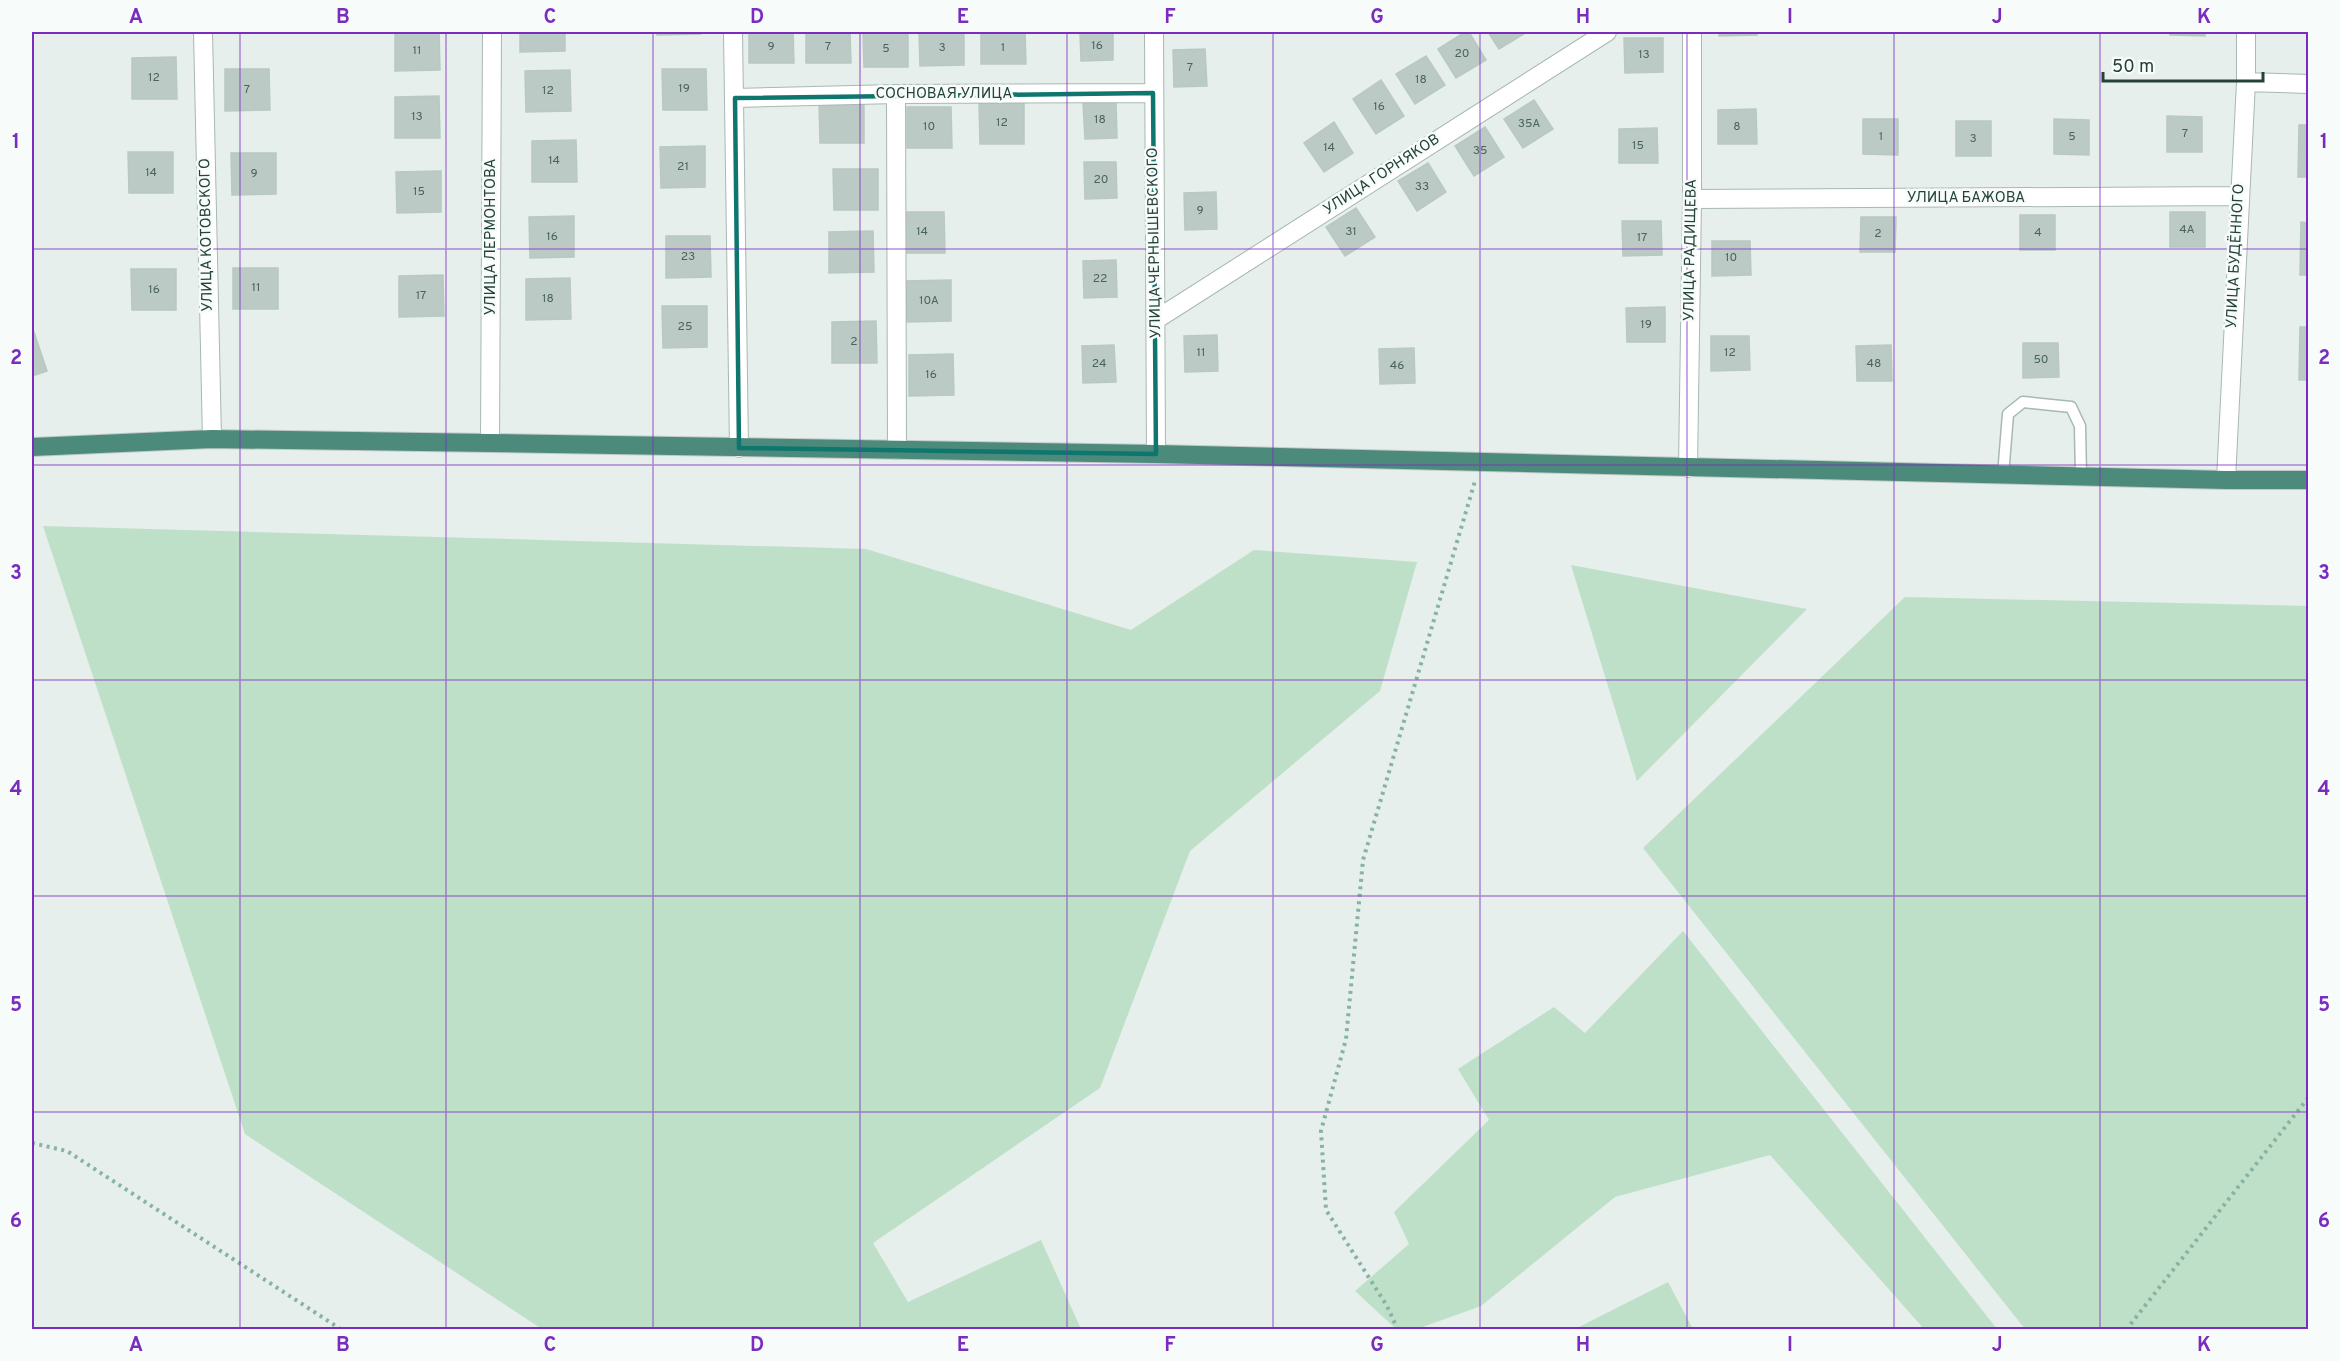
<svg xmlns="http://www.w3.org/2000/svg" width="2340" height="1361" font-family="Overpass,sans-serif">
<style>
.green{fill:#bfe0c8}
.building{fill:#bbcac4;stroke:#b8c9c2;stroke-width:1.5}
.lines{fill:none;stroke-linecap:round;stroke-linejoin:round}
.service-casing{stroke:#a8b8b2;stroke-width:13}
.minor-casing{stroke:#a8b8b2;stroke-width:20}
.trunk-casing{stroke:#c2cac8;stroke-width:20}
.path{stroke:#86b3a5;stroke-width:4;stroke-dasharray:3 4.5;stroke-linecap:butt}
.service{stroke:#fff;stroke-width:10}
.minor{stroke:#fff;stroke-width:18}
.trunk{stroke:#4c8a7c;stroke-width:18}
.marked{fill:none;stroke:#0f766e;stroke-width:4.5;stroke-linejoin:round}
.grid{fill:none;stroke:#7b2cbf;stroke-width:1.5;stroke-opacity:0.55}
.labels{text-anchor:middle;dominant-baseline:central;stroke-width:5;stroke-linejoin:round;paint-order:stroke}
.number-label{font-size:12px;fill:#4a645c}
.street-label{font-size:15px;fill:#24423a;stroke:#f7fbf9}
.neatline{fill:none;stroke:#7b2cbf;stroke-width:2}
.grid-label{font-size:20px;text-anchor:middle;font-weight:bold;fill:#7b2cbf}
</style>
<rect width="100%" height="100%" fill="#e6efeb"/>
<path class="green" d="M 43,526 L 866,549 L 1131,630 L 1254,550 L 1417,562 L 1380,691 L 1190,851 L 1100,1088 L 873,1243 L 908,1302 L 1041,1240 L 1081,1329 L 542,1329 L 245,1134 Z
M 1571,565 L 1807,609 L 1637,781 Z
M 1905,597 L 2308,606 L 2308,1329 L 2025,1329 L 1643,848 Z
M 1683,931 L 1997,1329 L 1924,1329 L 1770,1155 L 1615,1197 L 1481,1306 L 1417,1329 L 1396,1329 L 1355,1291 L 1409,1244 L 1394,1212 L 1489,1120 L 1458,1069 L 1554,1007 L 1585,1033 Z
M 1668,1282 L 1693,1329 L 1575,1329 Z"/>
<path class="building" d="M 395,32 L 439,32 L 440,70 L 395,71 Z
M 520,32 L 565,32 L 565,51 L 520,52 Z
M 657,32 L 701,32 L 701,34 L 657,35 Z
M 749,32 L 793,32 L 794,63 L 749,63 Z
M 806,32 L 850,32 L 851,63 L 806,63 Z
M 863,32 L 908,32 L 908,67 L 864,67 Z
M 919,32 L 964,32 L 964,65 L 920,66 Z
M 981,32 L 1025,32 L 1026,64 L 981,64 Z
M 1080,32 L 1113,32 L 1113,60 L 1081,61 Z
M 1465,32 L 1469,32 L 1486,60 L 1456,78 L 1438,49 Z
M 1488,32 L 1527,32 L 1499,49 Z
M 1719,32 L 1757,32 L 1757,35 L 1719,36 Z
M 2170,32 L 2205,32 L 2205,36 L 2170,35 Z
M 1624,38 L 1663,38 L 1663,72 L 1625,73 Z
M 1205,49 L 1207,86 L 1174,87 L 1173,50 Z
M 1426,56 L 1445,85 L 1415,104 L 1396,74 Z
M 176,57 L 177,99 L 132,99 L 132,58 Z
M 225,69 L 269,69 L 270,110 L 225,111 Z
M 662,69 L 706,69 L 707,110 L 663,110 Z
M 570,70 L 571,111 L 526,112 L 525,71 Z
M 1381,80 L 1404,116 L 1376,134 L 1353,99 Z
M 439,96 L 440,138 L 395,138 L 395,97 Z
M 1534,100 L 1553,129 L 1523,148 L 1504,119 Z
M 819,102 L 864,102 L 864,143 L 820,143 Z
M 1024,102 L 1024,144 L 980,144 L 979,103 Z
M 1116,102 L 1117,138 L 1085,139 L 1083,103 Z
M 907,107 L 951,107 L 952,148 L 907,148 Z
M 1756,109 L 1757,144 L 1718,144 L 1718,110 Z
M 2167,116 L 2202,117 L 2202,152 L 2167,152 Z
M 1863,119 L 1898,119 L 1898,155 L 1863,154 Z
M 2054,119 L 2089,120 L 2089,155 L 2054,154 Z
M 1956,121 L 1991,121 L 1991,156 L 1956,156 Z
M 1334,122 L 1353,153 L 1324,172 L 1304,143 Z
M 2299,125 L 2308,125 L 2308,177 L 2298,177 Z
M 1485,127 L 1504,157 L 1474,176 L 1455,146 Z
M 1657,128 L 1658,163 L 1619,163 L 1619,129 Z
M 576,140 L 577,182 L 532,182 L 532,141 Z
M 705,146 L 705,187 L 661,188 L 660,147 Z
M 128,152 L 173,152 L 173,193 L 129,193 Z
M 231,153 L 276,153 L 276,194 L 232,195 Z
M 1084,162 L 1116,162 L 1117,198 L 1085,199 Z
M 1428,163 L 1446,192 L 1417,211 L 1398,181 Z
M 833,169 L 878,169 L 878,210 L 834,210 Z
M 441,171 L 441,212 L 397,213 L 396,172 Z
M 1216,192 L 1217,229 L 1185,230 L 1184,193 Z
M 1356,208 L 1375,237 L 1345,256 L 1326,227 Z
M 899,212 L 944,212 L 945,253 L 900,253 Z
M 2170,212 L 2205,212 L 2205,247 L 2170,247 Z
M 2020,215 L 2055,215 L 2055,250 L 2020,250 Z
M 574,216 L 574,257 L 530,258 L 529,217 Z
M 1861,217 L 1896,217 L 1895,252 L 1860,252 Z
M 1622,221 L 1661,221 L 1662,255 L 1623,256 Z
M 2301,222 L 2308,223 L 2308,275 L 2300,275 Z
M 873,231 L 874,272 L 829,273 L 829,232 Z
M 666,236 L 710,236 L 711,277 L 666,278 Z
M 1712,241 L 1750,241 L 1751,275 L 1712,276 Z
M 1116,260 L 1117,297 L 1084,298 L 1083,261 Z
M 233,268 L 278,268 L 278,309 L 233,309 Z
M 131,269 L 176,269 L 176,310 L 132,310 Z
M 443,275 L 444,316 L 399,317 L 399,276 Z
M 570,278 L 571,319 L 526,320 L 526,279 Z
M 951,280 L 951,321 L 907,322 L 906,281 Z
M 662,306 L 707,306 L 707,347 L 663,348 Z
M 1665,307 L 1665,342 L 1627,342 L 1626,308 Z
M 876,321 L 877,363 L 832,363 L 832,322 Z
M 2300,327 L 2308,327 L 2308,380 L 2299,380 Z
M 34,332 L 47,371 L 32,376 L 32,333 Z
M 1217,335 L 1218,371 L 1185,372 L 1184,336 Z
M 1711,336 L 1749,336 L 1750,370 L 1711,371 Z
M 2023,343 L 2058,343 L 2059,377 L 2023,378 Z
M 1114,345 L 1116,382 L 1083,383 L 1082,346 Z
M 1891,345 L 1892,381 L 1857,381 L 1856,346 Z
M 1414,348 L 1415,383 L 1380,384 L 1379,349 Z
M 953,354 L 954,395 L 909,396 L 909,355 Z"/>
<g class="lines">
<g class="service-casing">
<path id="service" d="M 2003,475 L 2008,414 L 2023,402 L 2071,407 L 2080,426 L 2081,477"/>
</g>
<g class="minor-casing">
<path id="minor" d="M 203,32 L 212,439
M 733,32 L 739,448
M 1154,32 L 1156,454
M 2246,82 L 2308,84
M 896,94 L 897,450
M 735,98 L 896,94 L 1153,93
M 1692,199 L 2239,196
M 1157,319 L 1607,32
M 490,443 L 492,32
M 1688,468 L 1692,199 L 1692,32
M 2226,480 L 2246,82 L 2246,32"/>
</g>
<g class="trunk-casing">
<path id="trunk" d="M 32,447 L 212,439 L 490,443 L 1156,454 L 2226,480 L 2308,480"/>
</g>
<path class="path" d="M 32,1143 L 67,1151 L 342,1330
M 1398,1330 L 1387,1306 L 1326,1210 L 1321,1131 L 1346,1039 L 1363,860 L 1475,481
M 2126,1330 L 2308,1098"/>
<use href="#service" class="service"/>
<use href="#minor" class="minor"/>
<use href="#trunk" class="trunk"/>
</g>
<path class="marked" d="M 1153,93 L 1156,454 L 739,448 L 735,98 Z"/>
<path class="grid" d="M 240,32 L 240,1330M 446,32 L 446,1330M 653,32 L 653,1330M 860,32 L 860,1330M 1067,32 L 1067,1330M 1273,32 L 1273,1330M 1480,32 L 1480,1330M 1687,32 L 1687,1330M 1894,32 L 1894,1330M 2100,32 L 2100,1330M 32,249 L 2308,249M 32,465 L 2308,465M 32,680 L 2308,680M 32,896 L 2308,896M 32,1112 L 2308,1112"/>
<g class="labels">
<g class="number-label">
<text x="1097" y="46">16</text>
<text x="771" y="47">9</text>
<text x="828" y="47">7</text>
<text x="942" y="48">3</text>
<text x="1003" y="48">1</text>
<text x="886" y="49">5</text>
<text x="417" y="51">11</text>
<text x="1462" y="54">20</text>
<text x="1644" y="55">13</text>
<text x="1190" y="68">7</text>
<text x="154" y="78">12</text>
<text x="1421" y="80">18</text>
<text x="684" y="89">19</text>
<text x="247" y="90">7</text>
<text x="548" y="91">12</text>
<text x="1379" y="107">16</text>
<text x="417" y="117">13</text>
<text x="1100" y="120">18</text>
<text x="1002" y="123">12</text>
<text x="1529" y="124">35А</text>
<text x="929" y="127">10</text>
<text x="1737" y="127">8</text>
<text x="2185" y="134">7</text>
<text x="1881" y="137">1</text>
<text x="2072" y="137">5</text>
<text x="1973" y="139">3</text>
<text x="1638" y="146">15</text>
<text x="1329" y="148">14</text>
<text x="1480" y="151">35</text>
<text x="554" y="161">14</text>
<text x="683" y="167">21</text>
<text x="151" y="173">14</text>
<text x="254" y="174">9</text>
<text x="1101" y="180">20</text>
<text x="1422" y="187">33</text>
<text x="419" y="192">15</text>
<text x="1200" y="211">9</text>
<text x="2187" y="230">4А</text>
<text x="922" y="232">14</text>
<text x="1351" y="232">31</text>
<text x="2038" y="233">4</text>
<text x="1878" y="234">2</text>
<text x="552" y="237">16</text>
<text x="1642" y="238">17</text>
<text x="688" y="257">23</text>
<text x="1731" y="258">10</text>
<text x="1100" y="279">22</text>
<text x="256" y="288">11</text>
<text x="154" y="290">16</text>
<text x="421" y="296">17</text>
<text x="548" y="299">18</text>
<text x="929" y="301">10А</text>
<text x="1646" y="325">19</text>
<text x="685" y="327">25</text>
<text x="854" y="342">2</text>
<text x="1201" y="353">11</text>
<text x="1730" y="353">12</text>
<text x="2041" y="360">50</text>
<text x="1099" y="364">24</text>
<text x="1874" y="364">48</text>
<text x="1397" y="366">46</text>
<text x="931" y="375">16</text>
</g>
<g class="street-label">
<text x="944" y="94">СОСНОВАЯ УЛИЦА</text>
<text transform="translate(1382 175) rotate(-33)">УЛИЦА ГОРНЯКОВ</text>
<text x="1966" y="198">УЛИЦА БАЖОВА</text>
<text transform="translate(207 235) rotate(-91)">УЛИЦА КОТОВСКОГО</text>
<text transform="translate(491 237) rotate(-90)">УЛИЦА ЛЕРМОНТОВА</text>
<text transform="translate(1155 243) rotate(-91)">УЛИЦА ЧЕРНЫШЕВСКОГО</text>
<text transform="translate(1691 250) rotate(-89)">УЛИЦА РАДИЩЕВА</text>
<text transform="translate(2236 256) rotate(-87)">УЛИЦА БУДЁННОГО</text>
</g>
</g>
<rect width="2340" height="1361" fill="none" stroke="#f7fbf9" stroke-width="66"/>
<path d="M2103 72v9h160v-9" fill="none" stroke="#24423a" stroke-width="3"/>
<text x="2112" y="72" font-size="18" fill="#24423a" stroke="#f7fbf9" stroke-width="4.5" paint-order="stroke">50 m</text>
<rect x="33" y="33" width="2274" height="1295" class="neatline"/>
<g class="grid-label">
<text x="136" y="23">A</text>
<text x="343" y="23">B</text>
<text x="550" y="23">C</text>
<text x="757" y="23">D</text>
<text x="963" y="23">E</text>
<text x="1170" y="23">F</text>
<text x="1377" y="23">G</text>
<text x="1583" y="23">H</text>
<text x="1790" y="23">I</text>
<text x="1997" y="23">J</text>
<text x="2204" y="23">K</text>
<text x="16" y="148">1</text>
<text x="2324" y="148">1</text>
<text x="16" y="364">2</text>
<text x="2324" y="364">2</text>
<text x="16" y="579">3</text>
<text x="2324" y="579">3</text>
<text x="16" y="795">4</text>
<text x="2324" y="795">4</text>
<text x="16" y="1011">5</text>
<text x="2324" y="1011">5</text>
<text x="16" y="1227">6</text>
<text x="2324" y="1227">6</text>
<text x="136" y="1351">A</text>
<text x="343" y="1351">B</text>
<text x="550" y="1351">C</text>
<text x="757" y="1351">D</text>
<text x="963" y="1351">E</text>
<text x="1170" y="1351">F</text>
<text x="1377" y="1351">G</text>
<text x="1583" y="1351">H</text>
<text x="1790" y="1351">I</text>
<text x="1997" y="1351">J</text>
<text x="2204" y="1351">K</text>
</g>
</svg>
